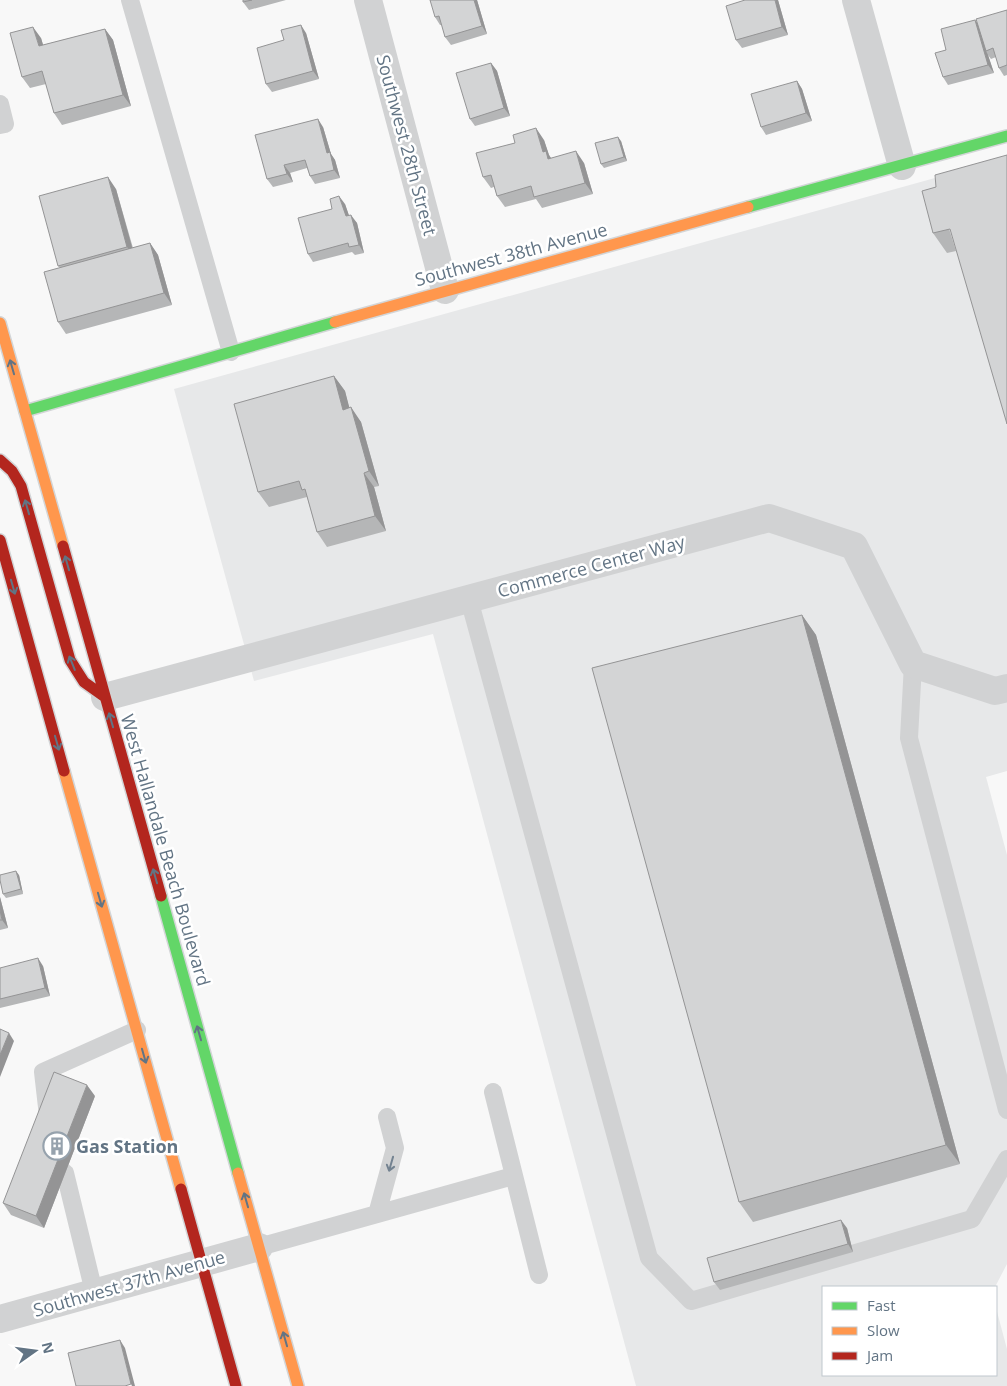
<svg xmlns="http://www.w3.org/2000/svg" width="1007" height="1386" font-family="'Open Sans',sans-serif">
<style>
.built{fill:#e7e8e9}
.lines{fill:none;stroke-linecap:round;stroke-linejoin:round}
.fast-casing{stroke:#d3d5d7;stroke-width:14}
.slow-casing{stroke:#d3d5d7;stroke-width:14}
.jam-casing{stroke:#d3d5d7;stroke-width:14}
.lane{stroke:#d1d2d3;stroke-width:18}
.street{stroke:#d1d2d3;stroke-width:28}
.fast{stroke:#63d668;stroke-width:11}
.slow{stroke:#ff974d;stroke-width:11}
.jam{stroke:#b3261e;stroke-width:11}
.wall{fill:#b5b6b7}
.shaded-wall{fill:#949495}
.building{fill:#d3d4d5;stroke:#949495}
.oneway{stroke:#627484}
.oneway2{stroke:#738290}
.labels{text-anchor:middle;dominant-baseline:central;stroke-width:5;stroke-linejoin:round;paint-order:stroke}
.street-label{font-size:18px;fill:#627484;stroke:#fff}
.poi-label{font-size:18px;font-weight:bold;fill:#627484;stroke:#fff;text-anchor:start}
</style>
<rect width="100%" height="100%" fill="#f8f8f8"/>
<path class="built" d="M 1007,158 L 1007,771 L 986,777 L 1007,855 L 1007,1264 L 995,1287 L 823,1287 L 823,1375 L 996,1375 L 996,1308 L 1007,1349 L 1007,1386 L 636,1386 L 433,634 L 254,681 L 174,389 Z"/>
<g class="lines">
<g class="fast-casing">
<path id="fast" d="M 748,207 L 1007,136
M 25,411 L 335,322
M 161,896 L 238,1173"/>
</g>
<g class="slow-casing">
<path id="slow" d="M 335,322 L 748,207
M 0,323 L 63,546
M 64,771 L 181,1189
M 238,1173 L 298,1386"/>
</g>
<g class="jam-casing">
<path id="jam" d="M 0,460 L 12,471 L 21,486 L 70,660 L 84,682 L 105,697
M 0,540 L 64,771
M 63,546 L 161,896
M 181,1189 L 236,1386"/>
</g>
<path class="lane" d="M 130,0 L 231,352
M 0,104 L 5,124 L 0,125
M 469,599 L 649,1258 L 691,1301 L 972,1219 L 1007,1159
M 913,664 L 909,738 L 1007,1110
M 493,1092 L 539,1275
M 48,1116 L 43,1072 L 137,1030
M 65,1173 L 94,1292
M 377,1214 L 395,1148 L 387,1117
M 259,1247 L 513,1176"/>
<path class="street" d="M 368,0 L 445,290
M 856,0 L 902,166
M 105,697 L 769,518 L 854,546 L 913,664 L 995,691 L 1007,688
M 0,1319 L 259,1247"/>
<use href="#fast" class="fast"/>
<use href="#slow" class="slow"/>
<use href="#jam" class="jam"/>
</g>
<path class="wall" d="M 243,0 L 286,0 L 249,10 L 243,2 Z
M 477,0 L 487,34 L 451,45 L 445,37 L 442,25 L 440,25 L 435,17 Z
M 778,0 L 788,35 L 742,48 L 736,40 Z
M 1007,10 L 1007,75 L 1004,76 L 999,68 L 996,57 L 991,59 L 988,55 L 994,73 L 948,85 L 943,77 L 975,20 L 978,24 Z
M 105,29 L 113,40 L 131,106 L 62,125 L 54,113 L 46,84 L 30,88 L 22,77 L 41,38 L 43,45 Z
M 306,33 L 319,79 L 272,92 L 266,84 L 284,40 Z
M 491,63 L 497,71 L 510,116 L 475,126 L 470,119 Z
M 797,81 L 802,89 L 812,121 L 766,135 L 761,127 Z
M 323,127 L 331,154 L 335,160 L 340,178 L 315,184 L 310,176 L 307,168 L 290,173 L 293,182 L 273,187 L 267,179 Z
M 544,140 L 549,155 L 551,158 L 584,163 L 593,194 L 542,208 L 536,199 L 505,207 L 497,196 L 494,187 L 491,188 L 483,177 Z
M 621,141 L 627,161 L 604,168 L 601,164 Z
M 936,187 L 956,251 L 947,253 L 933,233 Z
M 116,189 L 133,248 L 150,243 L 158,255 L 172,305 L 66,334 L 58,322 L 60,268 L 58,266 Z
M 345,204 L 349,216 L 357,223 L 364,253 L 355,255 L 352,252 L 313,262 L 308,254 L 332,209 Z
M 334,376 L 345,391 L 349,408 L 361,422 L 379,486 L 374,487 L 386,531 L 327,547 L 317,532 L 307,497 L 269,507 L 258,492 Z
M 802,615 L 816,635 L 960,1164 L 753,1222 L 739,1202 Z
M 19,875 L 23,894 L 6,898 L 3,894 Z
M 0,897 L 8,928 L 0,930 Z
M 43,966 L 50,996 L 0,1008 L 0,968 Z
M 95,1096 L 44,1228 L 11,1215 L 3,1203 Z
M 847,1228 L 853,1252 L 720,1290 L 714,1282 Z"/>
<path class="shaded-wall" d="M 474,0 L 477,0 L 487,34 L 482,26 Z
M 775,0 L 778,0 L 788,35 L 782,27 Z
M 975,20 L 981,28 L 986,51 L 988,55 L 994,73 L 988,65 Z
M 301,25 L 306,33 L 319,79 L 313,71 Z
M 33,27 L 41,38 L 47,58 L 39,46 Z
M 105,29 L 113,40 L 131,106 L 123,95 Z
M 491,63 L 497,71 L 510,116 L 504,108 Z
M 797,81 L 802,89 L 812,121 L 806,113 Z
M 318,119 L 323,127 L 331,154 L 335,160 L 340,178 L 334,170 L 327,153 Z
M 536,128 L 544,140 L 549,155 L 554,163 L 556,171 L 543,152 Z
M 618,137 L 621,141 L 627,161 L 624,157 Z
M 576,151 L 584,163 L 593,194 L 585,183 Z
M 284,165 L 290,173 L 293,182 L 287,174 Z
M 108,177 L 116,189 L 135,258 L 127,247 Z
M 339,196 L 345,204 L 352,224 L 346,216 Z
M 351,215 L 357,223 L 364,253 L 359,245 Z
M 150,243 L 158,255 L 172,305 L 164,293 Z
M 334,376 L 345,391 L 354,425 L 343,410 Z
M 351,407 L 361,422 L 379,486 L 369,471 Z
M 364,473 L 374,487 L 386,531 L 375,516 Z
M 802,615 L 816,635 L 960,1164 L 946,1145 Z
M 16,871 L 19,875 L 23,894 L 21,889 Z
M 0,897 L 8,928 L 2,920 L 0,910 Z
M 38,958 L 43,966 L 50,996 L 45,988 Z
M 9,1033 L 14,1041 L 0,1077 L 0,1055 Z
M 87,1085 L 95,1096 L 44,1228 L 36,1216 Z
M 841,1220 L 847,1228 L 853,1252 L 848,1244 Z
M 120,1340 L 125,1348 L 135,1386 L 132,1386 L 131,1384 Z"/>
<path class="building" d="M 243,0 L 252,0 L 243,2 Z
M 430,0 L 474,0 L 482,26 L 445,37 L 439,16 L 435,17 Z
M 745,0 L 775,0 L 782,27 L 736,40 L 726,6 Z
M 1007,10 L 1007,65 L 999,68 L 993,48 L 986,51 L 976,19 Z
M 975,20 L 988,65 L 943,77 L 935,53 L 946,50 L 941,29 Z
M 301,25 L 313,71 L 266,84 L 257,48 L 284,40 L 281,30 Z
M 33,27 L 39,46 L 105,29 L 123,95 L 54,113 L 42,71 L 22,77 L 10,33 Z
M 491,63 L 504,108 L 470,119 L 456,73 Z
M 797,81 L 806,113 L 761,127 L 751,94 Z
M 318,119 L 327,153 L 330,152 L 334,170 L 310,176 L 305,160 L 284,165 L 287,174 L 267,179 L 255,135 Z
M 536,128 L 543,152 L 546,151 L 548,159 L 576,151 L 585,183 L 534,197 L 531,186 L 497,196 L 491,175 L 483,177 L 476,153 L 515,143 L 513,135 Z
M 618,137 L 624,157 L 601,164 L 595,143 Z
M 1007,155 L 1007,424 L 950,229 L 933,233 L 922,191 L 936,187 L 935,175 Z
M 108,177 L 127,247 L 58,266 L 39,196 Z
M 339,196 L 346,216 L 351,215 L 359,245 L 349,247 L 348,243 L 308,254 L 298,218 L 332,209 L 330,199 Z
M 150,243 L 164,293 L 58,322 L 44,272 Z
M 334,376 L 343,410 L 351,407 L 369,471 L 364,473 L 375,516 L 317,532 L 305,489 L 302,490 L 299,481 L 258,492 L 234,404 Z
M 802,615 L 946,1145 L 739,1202 L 592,668 Z
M 16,871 L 21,889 L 3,894 L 0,880 L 0,875 Z
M 0,910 L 2,920 L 0,920 Z
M 38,958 L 45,988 L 0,999 L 0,968 Z
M 0,1029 L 9,1033 L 0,1055 Z
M 54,1072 L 87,1085 L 36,1216 L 3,1203 Z
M 841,1220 L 848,1244 L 714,1282 L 707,1258 Z
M 120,1340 L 131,1384 L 125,1386 L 76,1386 L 68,1353 Z"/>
<defs><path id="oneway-shaft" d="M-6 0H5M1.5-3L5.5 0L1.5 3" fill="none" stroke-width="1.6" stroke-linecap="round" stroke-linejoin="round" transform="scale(1.25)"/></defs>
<g class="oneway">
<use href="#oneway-shaft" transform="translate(12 367) rotate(-106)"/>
<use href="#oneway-shaft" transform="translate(27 507) rotate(-106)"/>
<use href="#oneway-shaft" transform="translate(67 563) rotate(-106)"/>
<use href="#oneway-shaft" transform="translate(13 587) rotate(74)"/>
<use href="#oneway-shaft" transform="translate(72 663) rotate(-112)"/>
<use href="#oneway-shaft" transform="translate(111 720) rotate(-106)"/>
<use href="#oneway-shaft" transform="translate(57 743) rotate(74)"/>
<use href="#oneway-shaft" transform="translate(155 876) rotate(-106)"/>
<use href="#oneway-shaft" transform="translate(100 900) rotate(74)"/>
<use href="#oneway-shaft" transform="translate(199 1033) rotate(-106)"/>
<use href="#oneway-shaft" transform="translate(144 1056) rotate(74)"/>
<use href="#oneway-shaft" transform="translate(246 1200) rotate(-106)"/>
<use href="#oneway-shaft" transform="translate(285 1339) rotate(-106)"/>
</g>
<use class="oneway2" href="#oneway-shaft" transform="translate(391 1164) rotate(106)"/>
<defs>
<g id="building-ring" transform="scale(1.4375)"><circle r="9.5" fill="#fff" stroke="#96a2ad" stroke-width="1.5"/><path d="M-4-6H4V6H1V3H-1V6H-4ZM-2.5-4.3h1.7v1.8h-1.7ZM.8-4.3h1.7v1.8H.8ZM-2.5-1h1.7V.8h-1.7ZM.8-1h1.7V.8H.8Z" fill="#96a2ad"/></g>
</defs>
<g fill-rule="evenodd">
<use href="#building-ring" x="57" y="1146"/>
</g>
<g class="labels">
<g class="street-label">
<text transform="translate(407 145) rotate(75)">Southwest 28th Street</text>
<text transform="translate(511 254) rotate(-15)">Southwest 38th Avenue</text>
<text transform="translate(591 566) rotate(-15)">Commerce Center Way</text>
<text transform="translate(166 850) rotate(74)">West Hallandale Beach Boulevard</text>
<text transform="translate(129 1283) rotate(-16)">Southwest 37th Avenue</text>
</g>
<g class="poi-label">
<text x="76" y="1146">Gas Station</text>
</g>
</g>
<rect x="822" y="1286" width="175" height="90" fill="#ffffff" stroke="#c0c7ce"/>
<rect x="832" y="1302" width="25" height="8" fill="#63d668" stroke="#c0c7ce"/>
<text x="867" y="1311" font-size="15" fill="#627484">Fast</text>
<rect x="832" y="1327" width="25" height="8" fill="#ff974d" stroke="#c0c7ce"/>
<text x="867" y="1336" font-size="15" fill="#627484">Slow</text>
<rect x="832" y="1352" width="25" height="8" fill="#b3261e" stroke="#c0c7ce"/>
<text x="867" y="1361" font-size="15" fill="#627484">Jam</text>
<g transform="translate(35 1351) rotate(76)" stroke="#ffffff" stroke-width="4" paint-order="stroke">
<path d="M0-4L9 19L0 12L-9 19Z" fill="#627484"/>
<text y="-8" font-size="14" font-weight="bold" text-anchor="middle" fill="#627484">N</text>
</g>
</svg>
